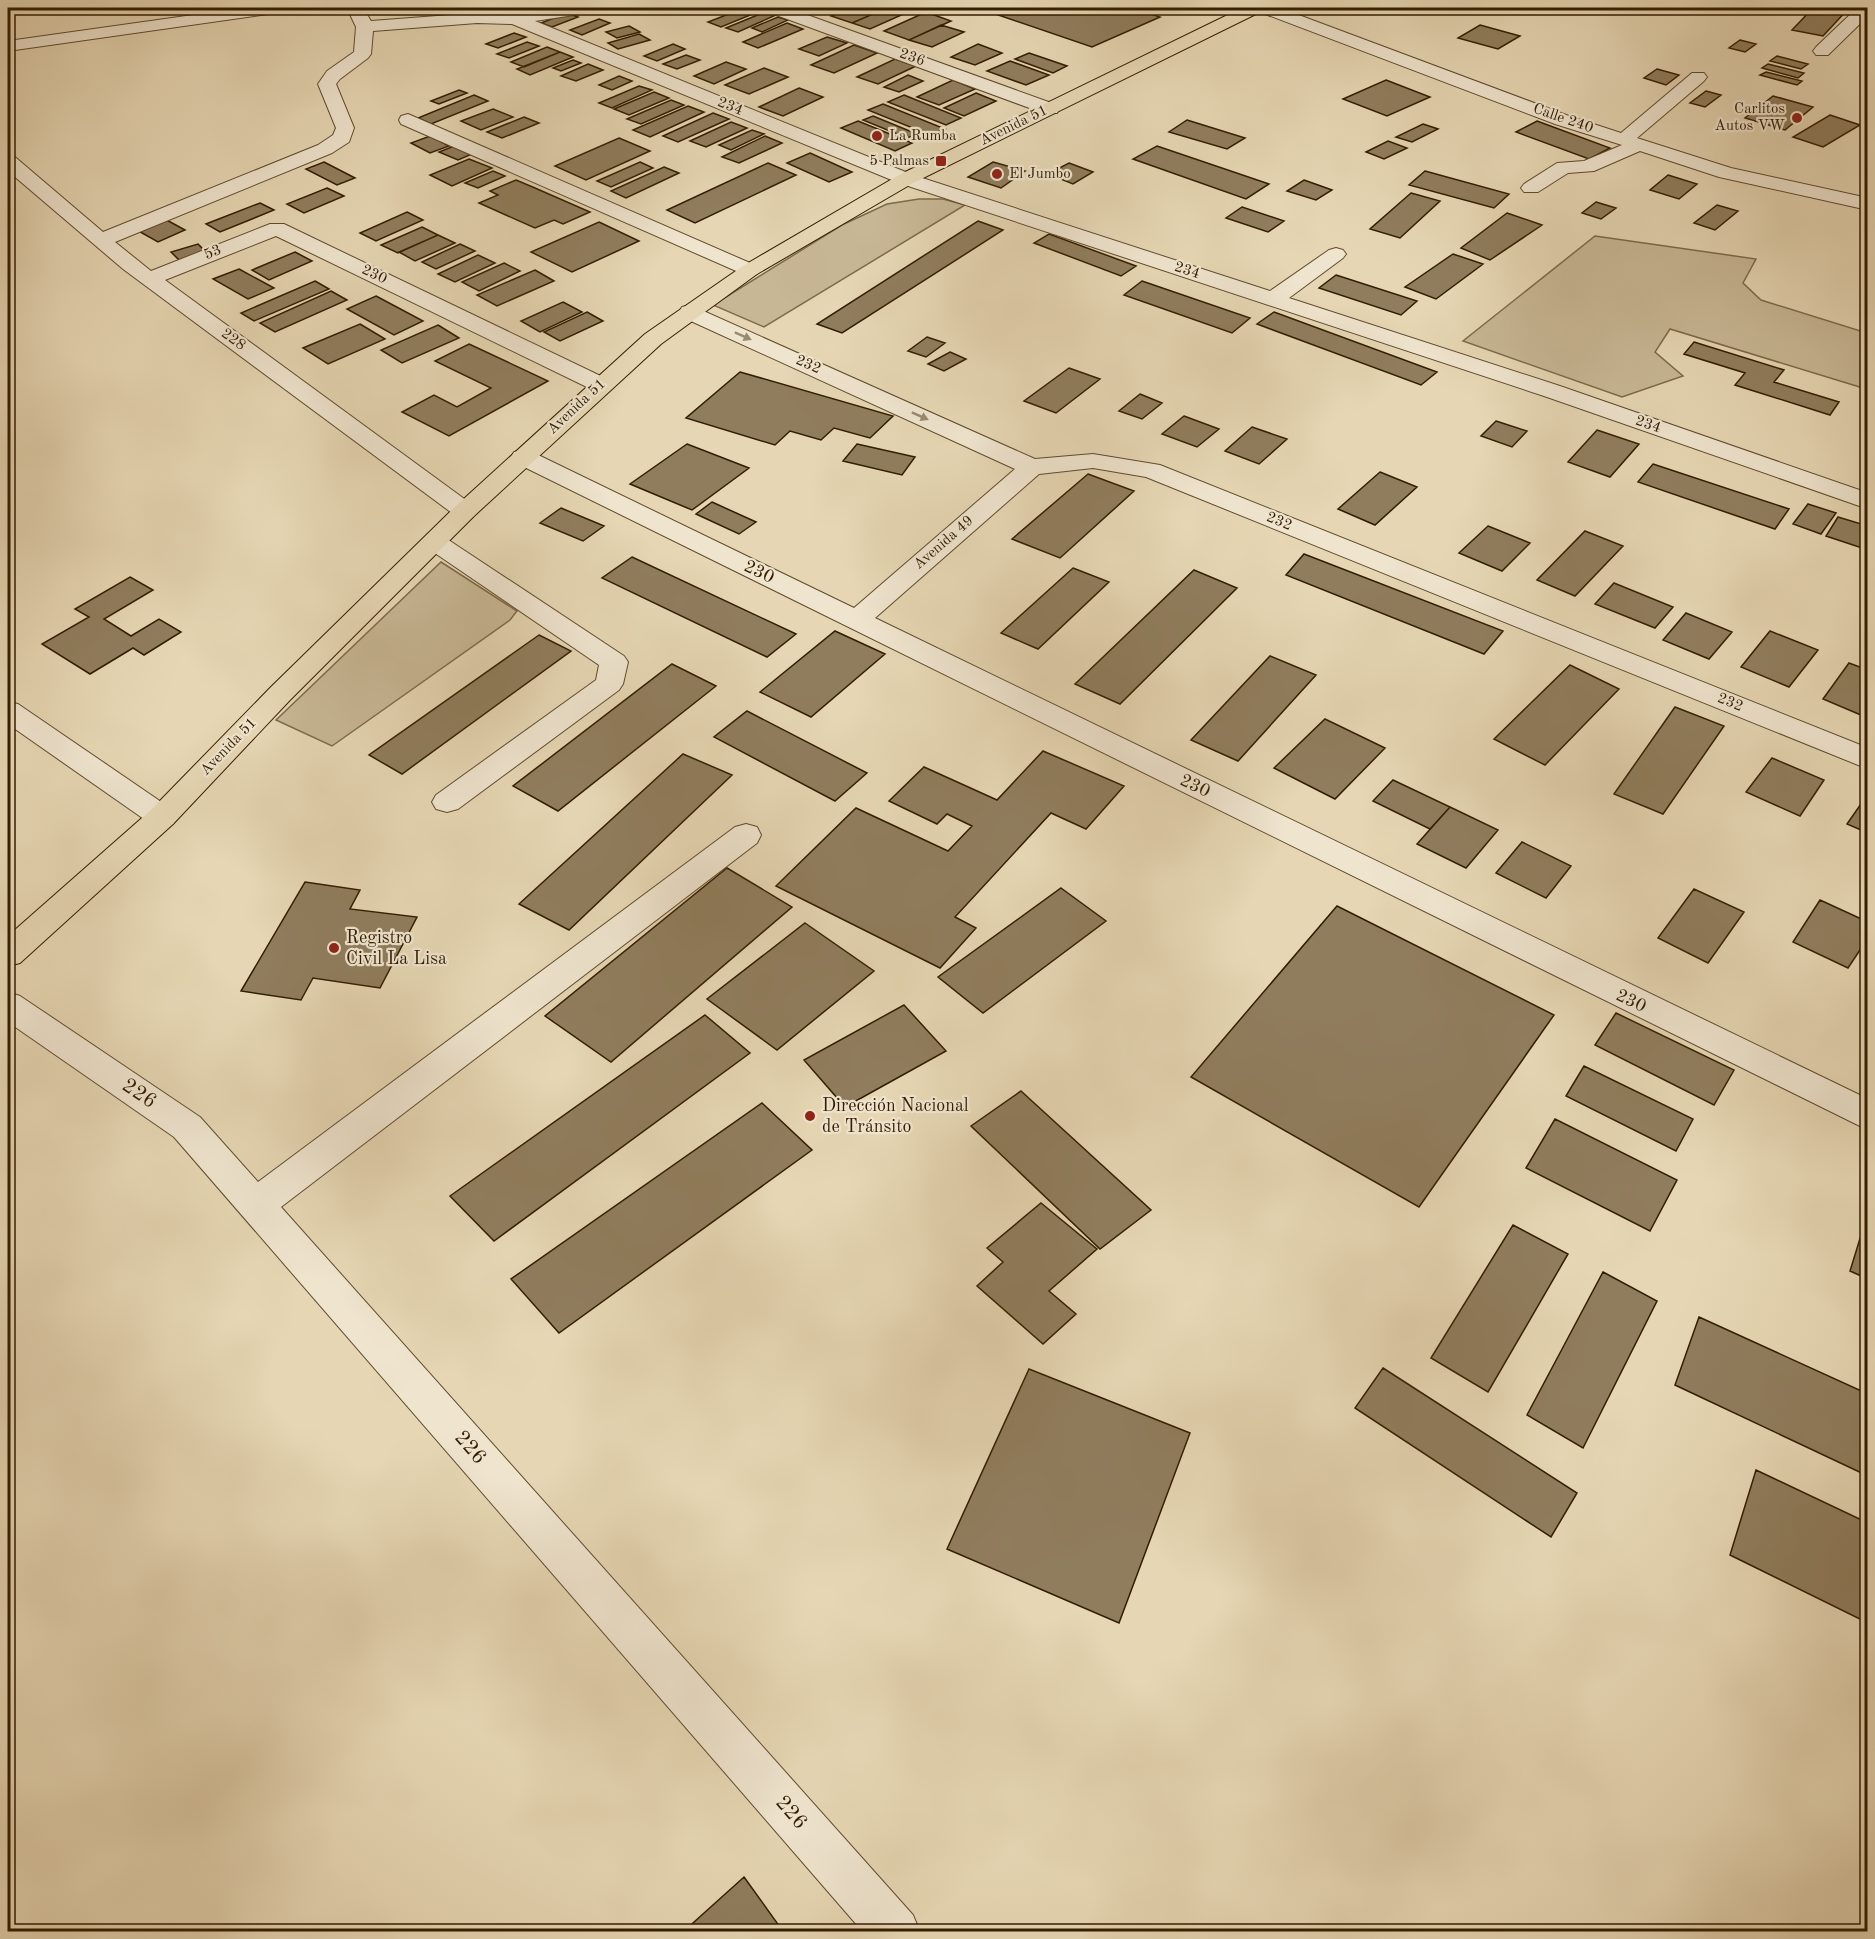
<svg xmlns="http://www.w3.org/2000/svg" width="1875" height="1939" font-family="'Old Standard TT',serif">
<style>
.green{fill:#c8b795;stroke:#7e6a4a;stroke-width:1.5}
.building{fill:#907d5d;stroke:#331d00;stroke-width:1.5}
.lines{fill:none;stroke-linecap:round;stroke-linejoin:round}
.minor-casing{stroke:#604b2d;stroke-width:2}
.major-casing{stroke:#331d00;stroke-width:2}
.minor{fill:#efe4ce;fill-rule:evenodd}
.major{fill:#e6d6b3;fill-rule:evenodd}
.oneway{fill:#9a8a71}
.poi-dot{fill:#8f2418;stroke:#efe4ce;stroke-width:2}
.labels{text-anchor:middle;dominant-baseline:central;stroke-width:4.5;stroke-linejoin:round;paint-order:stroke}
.far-street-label{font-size:15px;fill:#331d00;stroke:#efe4ce}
.far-poi-label{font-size:15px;fill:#331d00;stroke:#efe4ce;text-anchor:end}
.street-label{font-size:18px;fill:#331d00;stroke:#efe4ce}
.poi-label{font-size:18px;fill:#331d00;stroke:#efe4ce;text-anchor:start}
.near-street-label{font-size:21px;fill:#331d00;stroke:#efe4ce}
</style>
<rect width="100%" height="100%" fill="#e6d6b3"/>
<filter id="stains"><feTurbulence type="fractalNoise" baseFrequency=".00333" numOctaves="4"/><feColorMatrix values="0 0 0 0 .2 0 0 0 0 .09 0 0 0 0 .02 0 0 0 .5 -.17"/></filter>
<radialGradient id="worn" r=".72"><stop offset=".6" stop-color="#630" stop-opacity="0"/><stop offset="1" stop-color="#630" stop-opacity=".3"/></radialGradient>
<path class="green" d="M 919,199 L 943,199 L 965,205 L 764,327 L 713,305 L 842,225 L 887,204 Z
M 1595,236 L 1756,259 L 1743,283 L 1761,300 L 1867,333 L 1867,376 L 1863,388 L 1670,329 L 1655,352 L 1683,376 L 1622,397 L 1463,341 Z
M 441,562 L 517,611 L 510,620 L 332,746 L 276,720 Z"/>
<path class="building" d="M 744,8 L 760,11 L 721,27 L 708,22 Z
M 850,8 L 887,8 L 852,23 L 831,16 Z
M 887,8 L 908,12 L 870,29 L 852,23 Z
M 978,8 L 1133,8 L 1160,17 L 1092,47 Z
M 1813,8 L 1849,8 L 1823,36 L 1792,30 Z
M 765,12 L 776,15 L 738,32 L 726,28 Z
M 926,12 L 951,21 L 909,40 L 884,31 Z
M 567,13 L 578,17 L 552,27 L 541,23 Z
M 778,17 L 788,20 L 762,32 L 752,28 Z
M 599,19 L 610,23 L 582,35 L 570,30 Z
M 787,23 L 803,29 L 758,48 L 743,42 Z
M 941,25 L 964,32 L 932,47 L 909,40 Z
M 1480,25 L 1520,36 L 1498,49 L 1458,38 Z
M 629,26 L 640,32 L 617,38 L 606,32 Z
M 514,33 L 526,37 L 498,48 L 486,44 Z
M 639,34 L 650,40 L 618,49 L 608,43 Z
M 827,37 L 847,43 L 819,56 L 799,49 Z
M 1740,40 L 1756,44 L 1745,52 L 1729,48 Z
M 527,42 L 539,46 L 509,58 L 497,54 Z
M 673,44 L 685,49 L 657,61 L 644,56 Z
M 978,44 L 1002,53 L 975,65 L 951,57 Z
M 854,45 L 877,53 L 834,73 L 811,65 Z
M 547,47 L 560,52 L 524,67 L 511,62 Z
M 560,52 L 573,57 L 530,75 L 517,69 Z
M 1029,53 L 1067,66 L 1053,73 L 1015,59 Z
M 686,55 L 700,60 L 677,69 L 663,64 Z
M 1777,56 L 1808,64 L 1801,69 L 1770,61 Z
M 895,59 L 916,66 L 878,84 L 857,77 Z
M 573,60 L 581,63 L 561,71 L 553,68 Z
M 1010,61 L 1049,75 L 1026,85 L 987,71 Z
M 726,62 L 746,69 L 714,84 L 694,76 Z
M 588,64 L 603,70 L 576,81 L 561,76 Z
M 1768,64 L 1804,73 L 1798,78 L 1762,68 Z
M 764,68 L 788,77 L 749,94 L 725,85 Z
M 1657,69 L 1679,75 L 1666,85 L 1644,78 Z
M 1766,72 L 1802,81 L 1797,85 L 1760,75 Z
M 908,75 L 923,81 L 899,92 L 884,87 Z
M 619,76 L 632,81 L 612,90 L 599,85 Z
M 953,80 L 975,89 L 939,105 L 917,97 Z
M 1386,80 L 1430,97 L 1387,116 L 1343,99 Z
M 639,86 L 652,90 L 612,108 L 599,103 Z
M 799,88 L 823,97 L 783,116 L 759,107 Z
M 459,90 L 467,93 L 439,104 L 431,101 Z
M 1706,91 L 1721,95 L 1705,107 L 1690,103 Z
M 654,92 L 669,98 L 629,115 L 614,109 Z
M 976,93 L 996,101 L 964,116 L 944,108 Z
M 474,95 L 488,101 L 431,124 L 418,118 Z
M 904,95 L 961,118 L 946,125 L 888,102 Z
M 1773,96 L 1813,107 L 1785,130 L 1745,118 Z
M 671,100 L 684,105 L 641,124 L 627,119 Z
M 883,104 L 945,129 L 930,135 L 868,110 Z
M 688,106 L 704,112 L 650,137 L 633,130 Z
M 493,109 L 513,117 L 481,130 L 461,121 Z
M 713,113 L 729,119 L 678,142 L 663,136 Z
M 1830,115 L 1860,125 L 1823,147 L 1793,137 Z
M 873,116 L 917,134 L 907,138 L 863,120 Z
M 524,117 L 539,123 L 502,138 L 487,132 Z
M 1187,120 L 1245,138 L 1227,149 L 1169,132 Z
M 858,121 L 912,143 L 895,151 L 841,128 Z
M 1537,121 L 1610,148 L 1589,159 L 1516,132 Z
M 731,122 L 747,128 L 706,147 L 690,141 Z
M 1423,124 L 1438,129 L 1412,142 L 1396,137 Z
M 752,130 L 764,134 L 731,150 L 719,145 Z
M 430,136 L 449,146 L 430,153 L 411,143 Z
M 765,136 L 782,143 L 739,163 L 722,157 Z
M 619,138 L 650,151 L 586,180 L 555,166 Z
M 1388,141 L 1407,148 L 1384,159 L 1366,152 Z
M 454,146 L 472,154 L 458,160 L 439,152 Z
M 1157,146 L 1269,184 L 1246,199 L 1133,159 Z
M 810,153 L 852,172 L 829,182 L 787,163 Z
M 469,159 L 492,168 L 452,186 L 430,175 Z
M 324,162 L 355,178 L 337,185 L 306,169 Z
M 640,162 L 653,168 L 611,187 L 597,181 Z
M 993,162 L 1025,171 L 1001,188 L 968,177 Z
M 768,163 L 796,175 L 695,223 L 667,210 Z
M 1069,163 L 1093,172 L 1073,184 L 1048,174 Z
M 664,167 L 679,173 L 626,198 L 611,191 Z
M 493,171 L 505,176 L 478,188 L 465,183 Z
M 1425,171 L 1509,194 L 1494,208 L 1409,185 Z
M 1668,175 L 1697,184 L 1679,199 L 1650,190 Z
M 516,180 L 535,188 L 590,212 L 563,224 L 554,220 L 535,228 L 479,203 L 498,195 L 490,191 Z
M 1304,180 L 1332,190 L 1316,200 L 1287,191 Z
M 327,188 L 344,196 L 304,213 L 287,204 Z
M 1411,193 L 1440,201 L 1400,238 L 1370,229 Z
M 1596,202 L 1616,208 L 1601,219 L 1582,213 Z
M 260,203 L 274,210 L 220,232 L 206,224 Z
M 1717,205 L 1738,211 L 1715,230 L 1694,223 Z
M 1242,207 L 1284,221 L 1268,232 L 1226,218 Z
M 407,212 L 423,220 L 376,241 L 360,233 Z
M 1507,213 L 1542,225 L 1490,260 L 1461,248 Z
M 163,218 L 185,230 L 158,242 L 135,229 Z
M 978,221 L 1003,230 L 842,333 L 817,324 Z
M 599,222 L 639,241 L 572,272 L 531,252 Z
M 422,227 L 438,235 L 398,253 L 381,245 Z
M 1049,234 L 1136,266 L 1121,276 L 1034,243 Z
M 438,235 L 455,243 L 415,261 L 399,252 Z
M 198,244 L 209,255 L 182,263 L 171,252 Z
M 460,244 L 475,251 L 436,269 L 422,262 Z
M 295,252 L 312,261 L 269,280 L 252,270 Z
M 1453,254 L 1483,264 L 1436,299 L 1405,287 Z
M 478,255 L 495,263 L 455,282 L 438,274 Z
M 504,263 L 520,271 L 479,291 L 462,282 Z
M 239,269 L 274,288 L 248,299 L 213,279 Z
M 535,270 L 554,281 L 497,306 L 477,295 Z
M 1336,275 L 1417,301 L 1401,315 L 1319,288 Z
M 315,281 L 329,289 L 254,321 L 241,313 Z
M 1142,281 L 1250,318 L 1232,333 L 1124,295 Z
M 331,291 L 347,300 L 275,332 L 260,323 Z
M 376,296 L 423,321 L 394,335 L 347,309 Z
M 563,302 L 582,312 L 540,332 L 521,321 Z
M 587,312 L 603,321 L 560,341 L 544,332 Z
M 1274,312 L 1437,372 L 1421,385 L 1257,324 Z
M 360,324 L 385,339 L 328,364 L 303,348 Z
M 438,325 L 459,338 L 402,363 L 381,350 Z
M 927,337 L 945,343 L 926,357 L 908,351 Z
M 1694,342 L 1784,370 L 1774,382 L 1839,402 L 1830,415 L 1735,385 L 1745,373 L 1684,354 Z
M 469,344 L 548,381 L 449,436 L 402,412 L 434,395 L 457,407 L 491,388 L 435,361 Z
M 950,352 L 966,359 L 944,371 L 928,364 Z
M 1069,368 L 1100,379 L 1056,413 L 1024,401 Z
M 740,372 L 893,416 L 870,438 L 834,428 L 821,440 L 790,431 L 775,445 L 686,418 Z
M 1140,394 L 1162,403 L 1142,419 L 1119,411 Z
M 1184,416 L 1219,429 L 1197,447 L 1162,434 Z
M 1496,421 L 1527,431 L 1512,447 L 1481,436 Z
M 1252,427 L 1287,439 L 1259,464 L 1225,451 Z
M 1597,430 L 1639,444 L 1610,477 L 1568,462 Z
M 687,444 L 749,468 L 692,510 L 630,484 Z
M 857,444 L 915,457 L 902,475 L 843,461 Z
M 1653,464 L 1789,509 L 1775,529 L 1638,482 Z
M 1380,472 L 1417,487 L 1375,525 L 1338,509 Z
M 1088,474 L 1134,491 L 1060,558 L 1012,539 Z
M 712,502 L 756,522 L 739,534 L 696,514 Z
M 1808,504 L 1836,513 L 1821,534 L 1793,524 Z
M 561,508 L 604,526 L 583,541 L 540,523 Z
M 1838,517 L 1868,526 L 1868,550 L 1826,536 Z
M 1488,526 L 1530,543 L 1502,571 L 1459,553 Z
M 1585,531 L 1623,546 L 1575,596 L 1537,580 Z
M 1304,554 L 1503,631 L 1484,654 L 1286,575 Z
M 632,557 L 796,634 L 767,657 L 602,578 Z
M 1073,568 L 1109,582 L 1038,649 L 1001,633 Z
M 1194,570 L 1237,588 L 1120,704 L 1075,684 Z
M 130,577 L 153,590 L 104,619 L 131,636 L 159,619 L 181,632 L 144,655 L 133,648 L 90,674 L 42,644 L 89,617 L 75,609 Z
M 1614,583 L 1673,607 L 1655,628 L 1595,604 Z
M 1686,613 L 1732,632 L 1709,659 L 1663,640 Z
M 835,631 L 885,654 L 811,717 L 760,692 Z
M 1770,631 L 1818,650 L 1789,687 L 1741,667 Z
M 539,635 L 571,651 L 402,774 L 369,755 Z
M 1270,656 L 1316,675 L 1238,761 L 1191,740 Z
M 1849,663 L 1868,670 L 1868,718 L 1823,699 Z
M 672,664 L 716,686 L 558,811 L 513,786 Z
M 1570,665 L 1619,689 L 1545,765 L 1494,739 Z
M 1675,707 L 1724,726 L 1663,814 L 1614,794 Z
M 747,711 L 867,773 L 835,801 L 714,737 Z
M 1325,719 L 1385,748 L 1335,799 L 1274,768 Z
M 1043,751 L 1124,786 L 1086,829 L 1051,813 L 955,917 L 976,928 L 940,968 L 776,886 L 856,808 L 948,851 L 972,826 L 947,814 L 937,824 L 889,801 L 924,767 L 997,800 Z
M 683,754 L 732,775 L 569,930 L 519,904 Z
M 1772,758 L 1824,780 L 1800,816 L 1746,792 Z
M 1393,780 L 1450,807 L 1430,829 L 1373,801 Z
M 1868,794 L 1868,833 L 1847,824 Z
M 1450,807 L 1498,830 L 1466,868 L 1417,844 Z
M 1522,842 L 1571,866 L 1546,898 L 1496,873 Z
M 727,868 L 792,907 L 611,1062 L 545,1016 Z
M 305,882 L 360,890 L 350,909 L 417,917 L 380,988 L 313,978 L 301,1000 L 241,991 Z
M 1061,888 L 1106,921 L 983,1013 L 938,977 Z
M 1694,889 L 1744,912 L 1708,963 L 1658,938 Z
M 1820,900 L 1868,922 L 1868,938 L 1848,968 L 1793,942 Z
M 1337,906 L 1554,1015 L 1419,1207 L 1191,1077 Z
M 805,923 L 874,971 L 777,1050 L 707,999 Z
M 904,1005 L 946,1051 L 845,1107 L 804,1060 Z
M 1616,1013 L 1734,1070 L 1714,1105 L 1595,1045 Z
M 705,1015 L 750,1053 L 494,1241 L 450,1196 Z
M 1584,1066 L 1693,1119 L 1676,1151 L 1566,1096 Z
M 1021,1091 L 1151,1210 L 1100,1249 L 971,1126 Z
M 762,1103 L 812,1150 L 559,1333 L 511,1279 Z
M 1555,1119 L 1677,1180 L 1650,1231 L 1526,1168 Z
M 1041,1203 L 1097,1249 L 1049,1291 L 1076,1314 L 1043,1344 L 977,1286 L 1003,1262 L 987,1248 Z
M 1866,1219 L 1868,1220 L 1868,1279 L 1850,1271 Z
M 1513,1225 L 1568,1254 L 1488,1392 L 1431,1358 Z
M 1603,1272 L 1657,1301 L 1583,1448 L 1527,1415 Z
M 1699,1317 L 1868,1394 L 1868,1476 L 1675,1385 Z
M 1383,1368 L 1577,1493 L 1551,1537 L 1355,1408 Z
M 1029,1369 L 1190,1433 L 1119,1623 L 947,1549 Z
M 1756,1470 L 1868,1523 L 1868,1623 L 1730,1555 Z
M 744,1877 L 780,1927 L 774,1932 L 683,1932 Z"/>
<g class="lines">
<g class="minor-casing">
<path id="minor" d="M 243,8 L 283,8 L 275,13 L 8,51 L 8,41 Z
M 347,8 L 363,8 L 371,21 L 477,13 L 515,14 L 557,8 L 595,8 L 593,12 L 587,13 L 535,21 L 913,175 L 1270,291 L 1329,250 L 1336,248 L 1343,250 L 1346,254 L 1343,258 L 1289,298 L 1560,386 L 1868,493 L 1868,509 L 1544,396 L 899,183 L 512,24 L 477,23 L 373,31 L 371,54 L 368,58 L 340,79 L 336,84 L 354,128 L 349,142 L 332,153 L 115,242 L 151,271 L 270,224 L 284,224 L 609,380 L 613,385 L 609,390 L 601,392 L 593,390 L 276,236 L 165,280 L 474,506 L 478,511 L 474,516 L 465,519 L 456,516 L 123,269 L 8,171 L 8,155 L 15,157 L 103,232 L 318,145 L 333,135 L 336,128 L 318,84 L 327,71 L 354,52 L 356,27 Z
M 766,8 L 788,8 L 1057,105 L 1059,109 L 1057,113 L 1043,113 L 768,12 Z
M 1258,8 L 1280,8 L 1569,116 L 1621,133 L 1692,73 L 1704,73 L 1707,77 L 1704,81 L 1637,138 L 1731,168 L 1868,198 L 1868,210 L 1719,177 L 1640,151 L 1594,171 L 1568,173 L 1538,192 L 1524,192 L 1521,188 L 1524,184 L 1557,163 L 1584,161 L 1622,145 L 1555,124 L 1260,12 Z
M 1857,8 L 1868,8 L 1868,16 L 1828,55 L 1816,55 L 1813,51 L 1816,47 Z
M 408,114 L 757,266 L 761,270 L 757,274 L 750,276 L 743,274 L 401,124 L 399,120 L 401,116 Z
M 690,305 L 1035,459 L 1093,454 L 1160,465 L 1868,748 L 1868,769 L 1146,477 L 1093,468 L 1039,474 L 875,618 L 1868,1099 L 1868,1130 L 514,462 L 511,457 L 514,452 L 523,450 L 532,452 L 854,608 L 1015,469 L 682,317 L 679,312 L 682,307 Z
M 435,534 L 444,537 L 624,656 L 628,662 L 623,684 L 619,690 L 458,809 L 447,812 L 436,809 L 432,802 L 436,795 L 596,680 L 599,665 L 426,547 L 422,542 L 426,537 Z
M 8,702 L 18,704 L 173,810 L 177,817 L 173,824 L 162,828 L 151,824 L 8,724 Z
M 746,824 L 757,827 L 761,835 L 757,843 L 281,1207 L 913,1915 L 920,1932 L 863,1932 L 174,1137 L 8,1022 L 8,992 L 20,996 L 200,1117 L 258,1182 L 735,827 Z"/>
</g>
<g class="major-casing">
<path id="major" d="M 1242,8 L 1262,8 L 1260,12 L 913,183 L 757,274 L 661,344 L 474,516 L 290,700 L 173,824 L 20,963 L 8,966 L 8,936 L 151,810 L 270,688 L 456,506 L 645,334 L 743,266 L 899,175 Z"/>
</g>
<use href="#minor" class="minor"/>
<use href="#major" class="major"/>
</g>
<defs><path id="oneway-solid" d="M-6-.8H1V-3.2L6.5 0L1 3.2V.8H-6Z" transform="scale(1.5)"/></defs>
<g class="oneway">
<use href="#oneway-solid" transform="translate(743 336) rotate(24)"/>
<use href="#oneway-solid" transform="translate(920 416) rotate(24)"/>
</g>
<g class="poi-dot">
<circle cx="1797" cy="118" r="6"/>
<circle cx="877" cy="136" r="6"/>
<rect x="935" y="155" width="12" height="12" rx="3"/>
<circle cx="997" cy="174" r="6"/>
<circle cx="334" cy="948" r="6"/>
<circle cx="810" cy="1116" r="6"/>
</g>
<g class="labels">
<g class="far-street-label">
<text transform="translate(912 58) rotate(20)">236</text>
<text transform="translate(730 107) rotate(22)">234</text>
<text transform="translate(1563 119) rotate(19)">Calle 240</text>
<text transform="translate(1014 126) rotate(-26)">Avenida 51</text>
<text transform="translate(213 253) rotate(-22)">53</text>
<text transform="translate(1187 271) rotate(18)">234</text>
<text transform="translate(374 275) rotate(26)">230</text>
<text transform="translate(233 340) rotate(36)">228</text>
<text transform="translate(808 365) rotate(24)">232</text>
<text transform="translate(577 407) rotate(-43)">Avenida 51</text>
<text transform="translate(1648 425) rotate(19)">234</text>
<text transform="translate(1279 522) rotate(22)">232</text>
<text transform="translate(944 543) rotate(-41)">Avenida 49</text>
<text transform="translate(1730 703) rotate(22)">232</text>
<text transform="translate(229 747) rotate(-46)">Avenida 51</text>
</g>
<g class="far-poi-label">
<text x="1785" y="109">Carlitos<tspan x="1785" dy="17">Autos VW</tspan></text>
<text x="889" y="136" text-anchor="start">La Rumba</text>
<text x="929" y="161">5 Palmas</text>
<text x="1009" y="174" text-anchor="start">El Jumbo</text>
</g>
<g class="street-label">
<text transform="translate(759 572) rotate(26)">230</text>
<text transform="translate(1195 786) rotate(26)">230</text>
<text transform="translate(1631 1001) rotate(26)">230</text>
</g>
<g class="poi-label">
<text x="346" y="938">Registro<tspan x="346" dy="21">Civil La Lisa</tspan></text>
<text x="822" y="1106">Dirección Nacional<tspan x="822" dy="21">de Tránsito</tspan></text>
</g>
<g class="near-street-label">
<text transform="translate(139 1094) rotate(34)">226</text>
<text transform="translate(470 1448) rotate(49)">226</text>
<text transform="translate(791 1813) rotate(49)">226</text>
</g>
</g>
<rect width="1875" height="1939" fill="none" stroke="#e6d6b3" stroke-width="30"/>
<rect x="9" y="9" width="1857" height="1921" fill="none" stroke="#331d00" stroke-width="3"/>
<rect x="15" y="15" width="1845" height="1909" fill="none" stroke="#331d00" stroke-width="1.5"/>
<rect width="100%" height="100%" filter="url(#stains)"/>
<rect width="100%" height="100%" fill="url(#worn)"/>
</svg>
